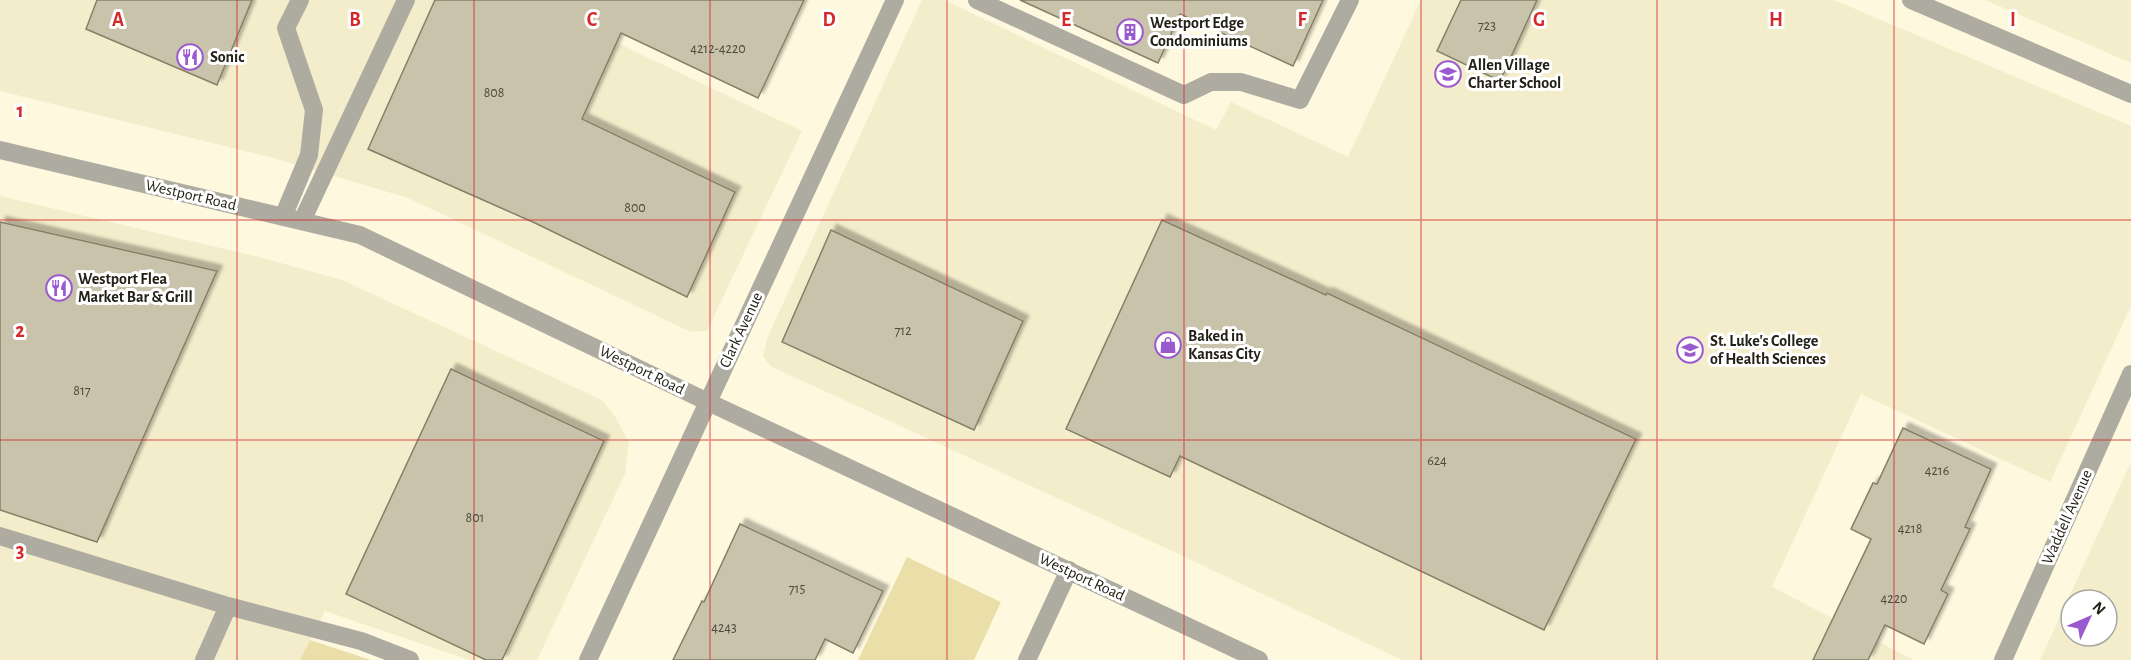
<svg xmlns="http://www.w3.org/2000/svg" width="2131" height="660" font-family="'Alegreya Sans',sans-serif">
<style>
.built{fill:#f4edcb;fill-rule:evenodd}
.green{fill:#eadfa9}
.building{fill:#c8c3aa;stroke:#858068;stroke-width:1.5;filter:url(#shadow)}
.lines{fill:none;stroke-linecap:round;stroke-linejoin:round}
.minor{stroke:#aeaca1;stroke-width:18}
.grid{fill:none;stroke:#d62828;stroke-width:1.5;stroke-opacity:0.55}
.labels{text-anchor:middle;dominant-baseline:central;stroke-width:6;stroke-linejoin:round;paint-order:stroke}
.number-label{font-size:14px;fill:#4c4a3c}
.poi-label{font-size:16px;font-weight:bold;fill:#232117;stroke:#fff;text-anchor:start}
.street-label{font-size:16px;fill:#232117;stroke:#fff}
.grid-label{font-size:20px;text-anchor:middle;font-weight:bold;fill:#d62828;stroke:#fff;stroke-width:6;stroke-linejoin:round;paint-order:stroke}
</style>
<defs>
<filter id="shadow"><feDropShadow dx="5.5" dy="-5.5" stdDeviation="1.5" flood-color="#0004"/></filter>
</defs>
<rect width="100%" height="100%" fill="#fef9de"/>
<path class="built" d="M 0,0 L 527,0 L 802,131 L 707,331 L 691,332 L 408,198 L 277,159 L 0,91 Z
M 922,0 L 944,0 L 1216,130 L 1231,102 L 1348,157 L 1421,0 L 1834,0 L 2131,126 L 2131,306 L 2050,482 L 1861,394 L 1772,587 L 1914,660 L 1402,660 L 1172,551 L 770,366 L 763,356 L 768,336 Z
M 1985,0 L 2131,0 L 2131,63 Z
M 0,196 L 259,257 L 342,280 L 602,400 L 616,418 L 629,442 L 625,474 L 537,660 L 469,660 L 325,611 L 300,660 L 0,660 Z
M 2131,462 L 2131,660 L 2040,660 ZM 2071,600 L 2107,600 L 2107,636 L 2071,636 Z"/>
<path class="green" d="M 907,557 L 1001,602 L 974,660 L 858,660 Z
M 310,640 L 371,660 L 300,660 Z"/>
<path class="building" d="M 97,0 L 252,0 L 217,85 L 86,29 Z
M 435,0 L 804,0 L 758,98 L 621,33 L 582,119 L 735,192 L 687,297 L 535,223 L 368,149 Z
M 1020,0 L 1323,0 L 1293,66 L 1180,14 L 1158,63 Z
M 1461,0 L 1537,0 L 1500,81 L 1437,51 Z
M 1162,220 L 1326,295 L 1327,293 L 1636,439 L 1544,630 L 1180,456 L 1170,477 L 1066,429 Z
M 0,222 L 217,271 L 97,542 L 0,510 Z
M 831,230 L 1023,321 L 974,430 L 782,342 Z
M 451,369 L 604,441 L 502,660 L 486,660 L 346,594 Z
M 1903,428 L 1991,469 L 1965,527 L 1970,529 L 1941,590 L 1948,594 L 1924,644 L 1885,625 L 1868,660 L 1813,660 L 1871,539 L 1851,529 L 1873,483 L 1877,484 Z
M 740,524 L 883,591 L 853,653 L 825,639 L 815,660 L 673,660 L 702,601 L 704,602 Z"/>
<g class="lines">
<path class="minor" d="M 977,0 L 1184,95 L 1211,82 L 1241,82 L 1300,100 L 1350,0
M 1911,0 L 2131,94
M 0,150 L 360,235 L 708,402 L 1259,660
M 283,217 L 309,155 L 314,110 L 286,28 L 300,0
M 302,221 L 406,0
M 0,536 L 228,606 L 361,641 L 410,660
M 204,660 L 228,606
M 588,660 L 895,0
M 1027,660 L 1069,570
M 2003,660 L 2131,374"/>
</g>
<path class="grid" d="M 237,0 L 237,660M 474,0 L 474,660M 710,0 L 710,660M 947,0 L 947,660M 1184,0 L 1184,660M 1421,0 L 1421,660M 1657,0 L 1657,660M 1894,0 L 1894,660M 0,220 L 2131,220M 0,440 L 2131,440"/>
<defs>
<g id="building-ring" transform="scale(1.35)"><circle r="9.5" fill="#fff" stroke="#9b59cf" stroke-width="1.5"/><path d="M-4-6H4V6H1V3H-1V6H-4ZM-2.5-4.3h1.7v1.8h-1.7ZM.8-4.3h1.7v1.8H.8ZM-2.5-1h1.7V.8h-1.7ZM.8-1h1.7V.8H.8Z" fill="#9b59cf"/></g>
<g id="restaurant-ring" transform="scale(1.35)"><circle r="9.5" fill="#fff" stroke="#9b59cf" stroke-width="1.5"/><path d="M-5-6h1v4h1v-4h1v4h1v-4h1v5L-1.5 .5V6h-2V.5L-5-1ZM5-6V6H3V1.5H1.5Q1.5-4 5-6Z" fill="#9b59cf"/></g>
<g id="school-ring" transform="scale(1.35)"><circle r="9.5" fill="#fff" stroke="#9b59cf" stroke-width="1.5"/><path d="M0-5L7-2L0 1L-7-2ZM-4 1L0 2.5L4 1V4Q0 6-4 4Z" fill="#9b59cf"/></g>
<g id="shop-ring" transform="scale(1.35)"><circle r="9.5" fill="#fff" stroke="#9b59cf" stroke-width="1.5"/><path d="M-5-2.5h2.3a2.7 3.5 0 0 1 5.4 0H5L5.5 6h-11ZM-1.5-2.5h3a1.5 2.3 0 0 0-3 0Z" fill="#9b59cf"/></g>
<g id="university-ring" transform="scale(1.35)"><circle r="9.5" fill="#fff" stroke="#9b59cf" stroke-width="1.5"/><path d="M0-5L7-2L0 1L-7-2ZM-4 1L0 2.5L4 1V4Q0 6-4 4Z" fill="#9b59cf"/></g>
</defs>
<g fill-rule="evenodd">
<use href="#building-ring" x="1130" y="32"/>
<use href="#restaurant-ring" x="190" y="57"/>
<use href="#school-ring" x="1448" y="74"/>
<use href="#restaurant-ring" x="59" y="288"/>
<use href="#shop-ring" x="1168" y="345"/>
<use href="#university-ring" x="1690" y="350"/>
</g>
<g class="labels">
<g class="number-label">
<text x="1487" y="26">723</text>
<text x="718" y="49">4212-4220</text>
<text x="494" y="93">808</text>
<text x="635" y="208">800</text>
<text x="903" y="331">712</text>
<text x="82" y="391">817</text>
<text x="1437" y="461">624</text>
<text x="1937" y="471">4216</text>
<text x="475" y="518">801</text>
<text x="1910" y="529">4218</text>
<text x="797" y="589">715</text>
<text x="1894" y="599">4220</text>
<text x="724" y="628">4243</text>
</g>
<g class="poi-label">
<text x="1150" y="23">Westport Edge<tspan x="1150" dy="18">Condominiums</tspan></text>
<text x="210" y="57">Sonic</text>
<text x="1468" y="65">Allen Village<tspan x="1468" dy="18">Charter School</tspan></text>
<text x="78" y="279">Westport Flea<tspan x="78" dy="18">Market Bar &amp; Grill</tspan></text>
<text x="1188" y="336">Baked in<tspan x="1188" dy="18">Kansas City</tspan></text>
<text x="1710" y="341">St. Luke's College<tspan x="1710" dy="18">of Health Sciences</tspan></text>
</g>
<g class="street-label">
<text transform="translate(191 195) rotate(13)">Westport Road</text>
<text transform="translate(741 330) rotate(-65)">Clark Avenue</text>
<text transform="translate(642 370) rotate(26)">Westport Road</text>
<text transform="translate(2067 517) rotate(-66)">Waddell Avenue</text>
<text transform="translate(1082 577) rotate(25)">Westport Road</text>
</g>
</g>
<g class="grid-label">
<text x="118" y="26">A</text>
<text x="355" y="26">B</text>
<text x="592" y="26">C</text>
<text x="829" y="26">D</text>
<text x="1066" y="26">E</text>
<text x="1302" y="26">F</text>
<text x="1539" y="26">G</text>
<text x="1776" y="26">H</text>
<text x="2013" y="26">I</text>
<text x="20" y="117">1</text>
<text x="20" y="337">2</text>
<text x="20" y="557">3</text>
</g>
<g transform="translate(2089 618) rotate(46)"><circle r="28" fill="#ffffff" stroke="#a7a6a2" stroke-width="1.5"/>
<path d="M0-4.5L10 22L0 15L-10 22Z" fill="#9b59cf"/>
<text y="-9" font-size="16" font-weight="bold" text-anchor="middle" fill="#232117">N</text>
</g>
</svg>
